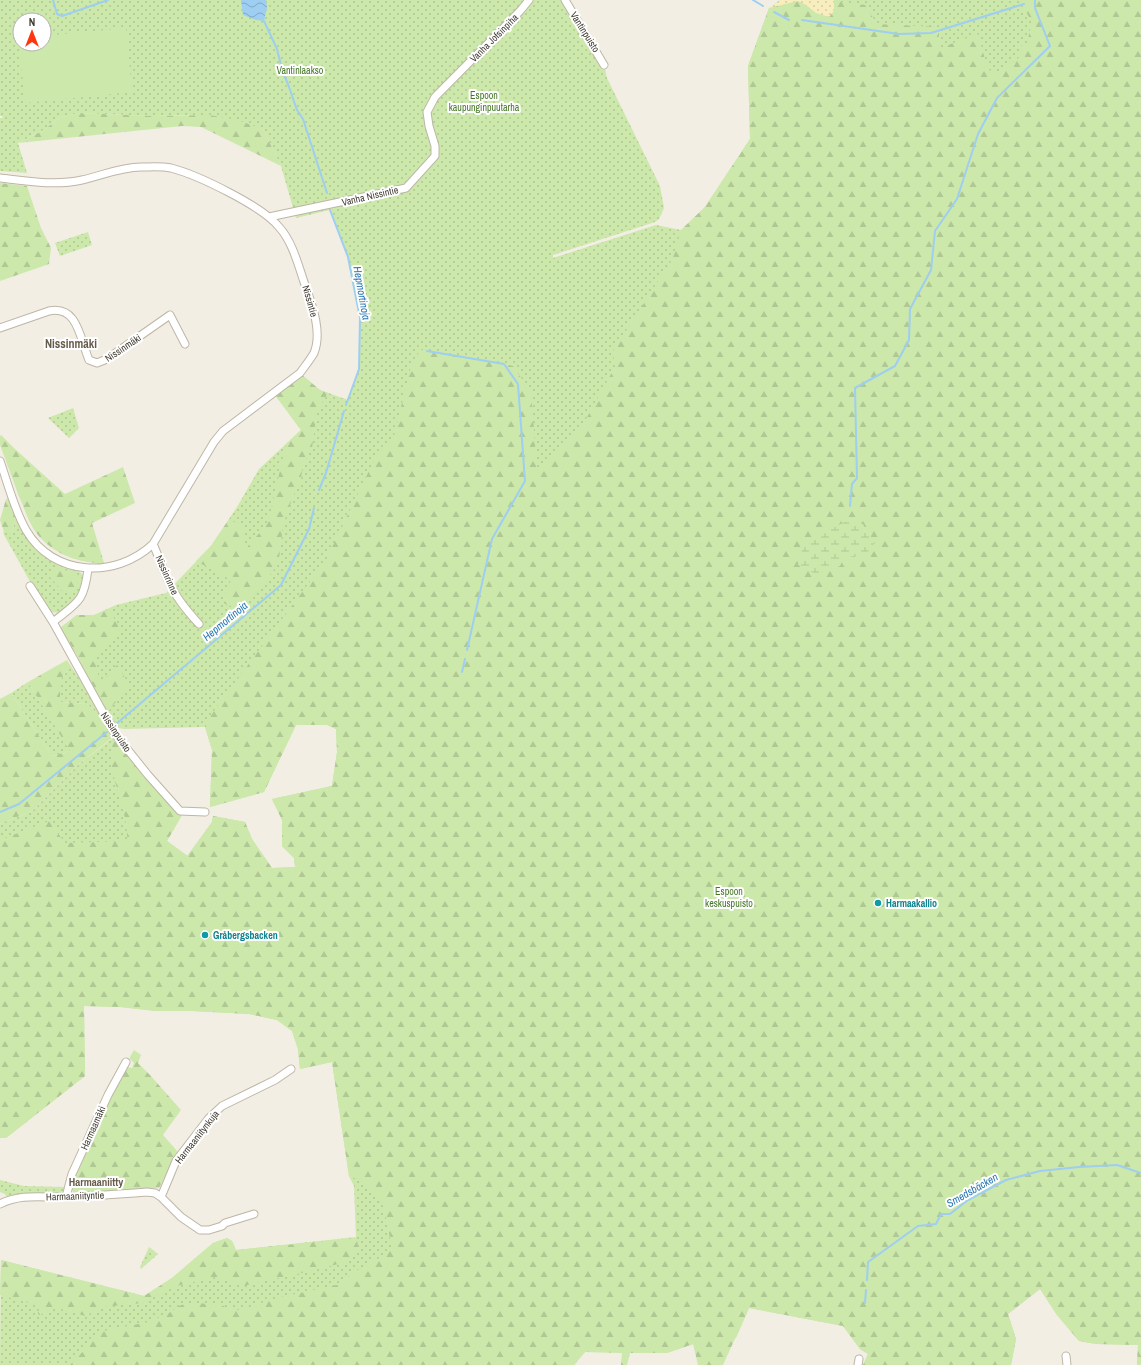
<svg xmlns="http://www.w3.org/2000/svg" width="1141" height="1365" font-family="'Archivo Narrow',sans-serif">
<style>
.green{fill:url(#green-dots);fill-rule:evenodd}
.forest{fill:url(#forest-firs)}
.wetland{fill:url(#wetland-marsh)}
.sand{fill:url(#sand-dots)}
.pitch{fill:#cce8ab}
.water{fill:url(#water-waves)}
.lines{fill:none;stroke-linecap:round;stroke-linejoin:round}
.stream{stroke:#9ecef1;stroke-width:2}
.street-casing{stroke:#beb6a6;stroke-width:9}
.street{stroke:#fff;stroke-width:7}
.culture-dot{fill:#0f9aa8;stroke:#fff;stroke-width:1.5}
.labels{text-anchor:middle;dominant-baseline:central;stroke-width:4;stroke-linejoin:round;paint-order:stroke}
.street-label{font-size:10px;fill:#443e34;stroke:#fff}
.park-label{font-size:10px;fill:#447726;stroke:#fff}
.culture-label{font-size:10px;font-weight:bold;fill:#0d838f;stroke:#fff;text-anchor:start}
.water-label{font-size:11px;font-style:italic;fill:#2b77b1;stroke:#fff}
.neighbourhood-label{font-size:11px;font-weight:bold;fill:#675c4b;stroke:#fff}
.quarter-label{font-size:12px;font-weight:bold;fill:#675c4b;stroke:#fff}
</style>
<defs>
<pattern id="green-dots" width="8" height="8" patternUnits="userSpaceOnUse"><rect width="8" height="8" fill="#cce8ab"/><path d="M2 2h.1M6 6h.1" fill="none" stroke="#b0c894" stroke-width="1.8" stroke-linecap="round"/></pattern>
<pattern id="forest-firs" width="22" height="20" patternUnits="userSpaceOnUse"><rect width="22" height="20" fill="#cce8ab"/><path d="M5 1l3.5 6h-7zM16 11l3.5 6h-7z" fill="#b0c894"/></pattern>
<pattern id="wetland-marsh" width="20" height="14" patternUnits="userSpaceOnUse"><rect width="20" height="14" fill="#cce8ab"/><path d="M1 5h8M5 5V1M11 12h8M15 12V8" fill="none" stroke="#b0c894"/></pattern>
<pattern id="sand-dots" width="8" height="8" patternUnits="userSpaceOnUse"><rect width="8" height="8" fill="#f8edbd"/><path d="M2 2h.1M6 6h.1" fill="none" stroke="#d6cca3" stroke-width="1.8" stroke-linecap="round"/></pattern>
<pattern id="water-waves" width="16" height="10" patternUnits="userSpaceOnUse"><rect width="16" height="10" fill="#9ecef1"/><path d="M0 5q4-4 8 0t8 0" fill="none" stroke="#82a9c4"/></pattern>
</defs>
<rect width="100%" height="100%" fill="#f2eee4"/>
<path class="green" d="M 0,0 L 565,0 L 604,65 L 607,78 L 660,186 L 664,208 L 659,219 L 655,222 L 553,255 L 553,258 L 656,225 L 681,230 L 705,207 L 750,139 L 748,66 L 769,8 L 780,0 L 1141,0 L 1141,1365 L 1137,1365 L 1138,1345 L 1096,1344 L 1079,1341 L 1057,1315 L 1040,1289 L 1008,1314 L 1016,1339 L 1011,1365 L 863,1365 L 868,1354 L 860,1349 L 843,1326 L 749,1308 L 736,1338 L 720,1335 L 667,1353 L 585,1352 L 574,1365 L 0,1365 L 1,1260 L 144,1296 L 172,1278 L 213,1243 L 227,1238 L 232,1241 L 236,1250 L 356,1237 L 354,1186 L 349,1176 L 332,1062 L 300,1069 L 298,1049 L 292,1031 L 277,1020 L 249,1014 L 192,1011 L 156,1011 L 120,1007 L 84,1006 L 85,1076 L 6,1138 L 0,1138 L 0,824 L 32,811 L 79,764 L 113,738 L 155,789 L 182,815 L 167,841 L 187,856 L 212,822 L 213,816 L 245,822 L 252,839 L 272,868 L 295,867 L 294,858 L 282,846 L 282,820 L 272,799 L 332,786 L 337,752 L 336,729 L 327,725 L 296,725 L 264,792 L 210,807 L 212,750 L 205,727 L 124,729 L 114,727 L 76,653 L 60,628 L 77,615 L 94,615 L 116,605 L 166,593 L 211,546 L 237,507 L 259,469 L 301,430 L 275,395 L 302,375 L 320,390 L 348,400 L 359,369 L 360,318 L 348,257 L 330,210 L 296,218 L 281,166 L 263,129 L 191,115 L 151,116 L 78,113 L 59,118 L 44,130 L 18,143 L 27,173 L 0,171 L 0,118 L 3,118 L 2,116 L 0,116 ZM 20,20 L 44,20 L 44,44 L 20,44 Z
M 88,232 L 92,245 L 60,256 L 55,243 Z
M 73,408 L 79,428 L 69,438 L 48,418 Z
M 10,497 L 19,520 L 47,557 L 64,566 L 78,570 L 83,575 L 84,581 L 80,592 L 70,606 L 61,613 L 49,612 L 42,603 L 3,533 L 4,532 L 12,532 L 16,518 L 6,499 Z
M 67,660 L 86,689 L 103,719 L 87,704 L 60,702 L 60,680 L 67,671 Z
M 28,682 L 71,751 L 52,756 L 11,693 Z
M 0,1180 L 24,1186 L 64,1187 C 64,1191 62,1192 58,1194 L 24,1194 L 7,1197 L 5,1194 L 0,1192 Z
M 149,1247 L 158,1254 L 141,1269 L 140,1267 Z"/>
<path class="forest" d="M 1019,0 L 1141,0 L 1141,1365 L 1137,1365 L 1138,1345 L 1096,1344 L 1079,1341 L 1057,1315 L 1040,1289 L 1008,1314 L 1016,1339 L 1011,1365 L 863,1365 L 868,1354 L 860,1349 L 843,1326 L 749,1308 L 723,1365 L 698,1365 L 693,1344 L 667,1353 L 630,1353 L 627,1365 L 621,1365 L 622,1353 L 585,1352 L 574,1365 L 70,1365 L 94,1340 L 104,1331 L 148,1322 L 169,1313 L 181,1305 L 198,1303 L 219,1305 L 238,1310 L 281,1297 L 337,1285 L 359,1269 L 381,1257 L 392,1249 L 384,1207 L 362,1181 L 349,1176 L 332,1062 L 300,1069 L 298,1049 L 292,1031 L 277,1020 L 249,1014 L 192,1011 L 156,1011 L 120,1007 L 84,1006 L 85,1076 L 6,1138 L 0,1138 L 0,840 L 49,821 L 65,843 L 127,841 C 129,817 115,790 112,766 C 111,757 113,747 112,738 L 79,764 L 32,811 L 0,824 L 0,699 L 11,693 L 52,756 L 70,751 L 28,682 L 67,660 L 67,671 L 60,680 L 60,702 L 87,704 L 103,719 L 110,729 L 113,738 L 155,789 L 182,815 L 167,841 L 188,856 L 212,822 L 213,816 L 245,822 L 252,839 L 272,868 L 295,867 L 294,858 L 282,846 L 282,820 L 272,799 L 332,786 L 337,752 L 336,729 L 327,725 L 296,725 L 264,792 L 210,807 L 212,750 L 205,727 L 208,723 L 210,716 L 326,560 L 380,448 L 393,440 L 412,362 L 421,350 L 513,366 L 531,392 L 537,470 L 581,428 L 615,367 L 613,351 L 673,258 L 681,230 L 705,207 L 750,139 L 748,66 L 769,8 L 798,1 L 806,5 L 816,13 L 834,11 L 834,1 L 865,5 L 877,24 L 938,27 L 940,48 L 978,34 L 988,70 L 999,72 L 1021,56 L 1021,46 L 1027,43 L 1032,22 Z
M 78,113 L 151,116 L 209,115 L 237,120 L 263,129 L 281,166 L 201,127 L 182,126 L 18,143 L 44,130 L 59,118 Z
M 0,183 L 27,186 L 41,228 L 51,248 L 49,264 L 0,281 Z
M 302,375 L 320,390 L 328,393 L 317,411 L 312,448 L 303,465 L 301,478 L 287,512 L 283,526 L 279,558 L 275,568 L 253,598 L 245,602 L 229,606 L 222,602 L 231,580 L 196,561 L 211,546 L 229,519 L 243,527 L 243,552 L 268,523 L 286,444 L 301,430 L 275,395 Z
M 1,435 L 15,449 L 65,494 L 123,467 L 135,503 L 92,523 L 104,563 C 77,564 48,552 33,528 C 27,518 23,505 18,494 C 12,477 6,461 0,445 L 0,436 Z
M 6,499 L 16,518 L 12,532 L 4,532 L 0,520 Z
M 58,567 L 77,575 L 80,581 L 74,591 L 64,593 L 48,575 Z
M 109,609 L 120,629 L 95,660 L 100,684 L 117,665 L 129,685 L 107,713 L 76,653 L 60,628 L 77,615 L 94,615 Z
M 134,1050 L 141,1055 L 138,1063 L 150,1075 L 181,1110 L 163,1135 L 178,1152 L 159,1188 L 78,1193 L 73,1192 L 71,1183 L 123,1071 L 127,1067 L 132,1068 L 134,1063 L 130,1059 L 130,1057 Z
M 227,1238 L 232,1241 L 236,1250 L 357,1238 L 358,1248 L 346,1262 L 306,1272 L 243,1286 L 215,1277 L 176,1286 L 142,1303 L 102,1307 L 85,1316 C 77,1314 57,1306 50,1309 C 46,1311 43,1314 39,1315 L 38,1313 L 40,1306 L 0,1295 L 1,1260 L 144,1296 L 172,1278 L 213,1243 Z"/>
<path class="wetland" d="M 859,518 L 875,543 L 866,554 L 844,558 L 840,566 L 815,574 L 798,565 L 803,546 L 842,523 Z"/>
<path class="sand" d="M 780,0 L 834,0 L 834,11 L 829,17 L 816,13 L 806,5 L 798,1 L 769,8 Z"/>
<path class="pitch" d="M 126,28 L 132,92 L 25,103 L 18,38 L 20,38 L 20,44 L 44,44 L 44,36 Z"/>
<path class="water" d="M 241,0 L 266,0 L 267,7 L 264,21 L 256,20 L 243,15 Z"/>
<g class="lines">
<path class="stream" d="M 53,0 L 57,14 L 62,16 L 108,0
M 753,0 L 763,6
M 774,12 L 789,20
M 802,20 L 899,34 L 931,33 L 1024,4
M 264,21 L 277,49 L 283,73 L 288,84 L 297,110 L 303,119 L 327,193
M 330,210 L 348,257 L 360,318 L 359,369 L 346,405
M 427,351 L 504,364 L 518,384 L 525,481 L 492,539 L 467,650
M 319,490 L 326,473 L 344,411
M 850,506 L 852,484 L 857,478 L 855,388 L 895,366 L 909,340 L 910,309 L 931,270 L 935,231 L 957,199 L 978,134 L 997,98 L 1050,46 L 1035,8 L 1035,0
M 462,672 L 465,659
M 116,724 L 281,585 L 309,529 L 314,508
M 0,812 L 19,804 L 107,732
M 867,1280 L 868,1262 L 918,1226 L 936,1224 L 941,1214 L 950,1214 L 968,1200 L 1006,1180 L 1040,1171 L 1079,1167 L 1117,1165 L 1141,1173
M 865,1303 L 866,1290"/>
<g class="street-casing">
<path id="street" d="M 565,0 L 604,65
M 0,178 C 26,181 55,186 82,180 C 101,176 120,167 141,167 C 150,167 161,166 171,168 C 198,175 262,206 279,227 C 292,241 298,264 304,282 C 311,302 323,331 314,353 C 310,360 305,366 300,373 L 223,431 L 214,442 L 153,544 C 116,579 53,577 26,530 C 14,509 8,484 0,461
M 269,217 L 406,188 L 435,156 L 435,146 L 429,126 L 427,112 L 435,97 L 520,11 L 529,0
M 0,328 L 49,311 C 78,305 80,339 89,360 L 97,363 L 107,359 L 170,315 L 185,344
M 153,544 C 159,557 163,570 169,582 C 176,598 187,611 199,624
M 88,569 C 84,602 78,602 53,622 L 115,734 L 148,775 L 180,811 L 205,812
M 30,586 L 53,622
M 66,1197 L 72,1174 L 108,1095 L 126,1062
M 161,1197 L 176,1161 L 209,1118 L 222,1106 L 275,1080 L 291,1069
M 0,1204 C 22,1193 43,1198 67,1197 C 94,1196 121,1194 147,1192 L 155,1193 L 161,1197 L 181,1217 L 200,1230 L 209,1230 L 222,1226 L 225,1223 L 254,1214
M 1066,1356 L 1067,1365
M 858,1365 L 859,1359"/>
</g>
<use href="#street" class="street"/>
</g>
<g class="culture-dot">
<circle cx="878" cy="903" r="4"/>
<circle cx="205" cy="935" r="4"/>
</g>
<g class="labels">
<g class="street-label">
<text transform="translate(585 32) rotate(58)">Vantinpuisto</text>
<text transform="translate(494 38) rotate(-45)">Vanha Jofsinpiha</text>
<text transform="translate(370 196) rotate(-13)">Vanha Nissintie</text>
<text transform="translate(310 301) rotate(74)">Nissintie</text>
<text transform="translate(123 348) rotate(-34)">Nissinmäki</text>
<text transform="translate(167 575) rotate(66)">Nissinrinne</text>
<text transform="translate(116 732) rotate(56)">Nissinpuisto</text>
<text transform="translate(93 1128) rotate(-66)">Harmaamäki</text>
<text transform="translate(197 1137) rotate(-52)">Harmaaniitynkuja</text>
<text transform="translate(75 1196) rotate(-2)">Harmaaniityntie</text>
</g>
<g class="park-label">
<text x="300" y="70">Vantinlaakso</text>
<text x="484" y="95">Espoon<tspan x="484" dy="12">kaupunginpuutarha</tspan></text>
<text x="729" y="891">Espoon<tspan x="729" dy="12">keskuspuisto</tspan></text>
</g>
<g class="culture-label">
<text x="886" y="903">Harmaakallio</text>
<text x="213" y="935">Gråbergsbacken</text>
</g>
<g class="water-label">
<text transform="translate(362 293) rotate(80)">Hepmortinoja</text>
<text transform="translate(225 621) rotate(-40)">Hepmortinoja</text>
<text transform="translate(972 1190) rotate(-30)">Smedsbäcken</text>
</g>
<g class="neighbourhood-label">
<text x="96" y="1182">Harmaaniitty</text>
</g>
<g class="quarter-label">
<text x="71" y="344">Nissinmäki</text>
</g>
</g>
<g transform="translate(32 32)"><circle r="19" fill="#ffffff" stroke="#b4b2ae"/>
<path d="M0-3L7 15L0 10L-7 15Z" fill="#fe360f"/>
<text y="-6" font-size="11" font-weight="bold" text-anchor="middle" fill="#443e34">N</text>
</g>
</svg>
